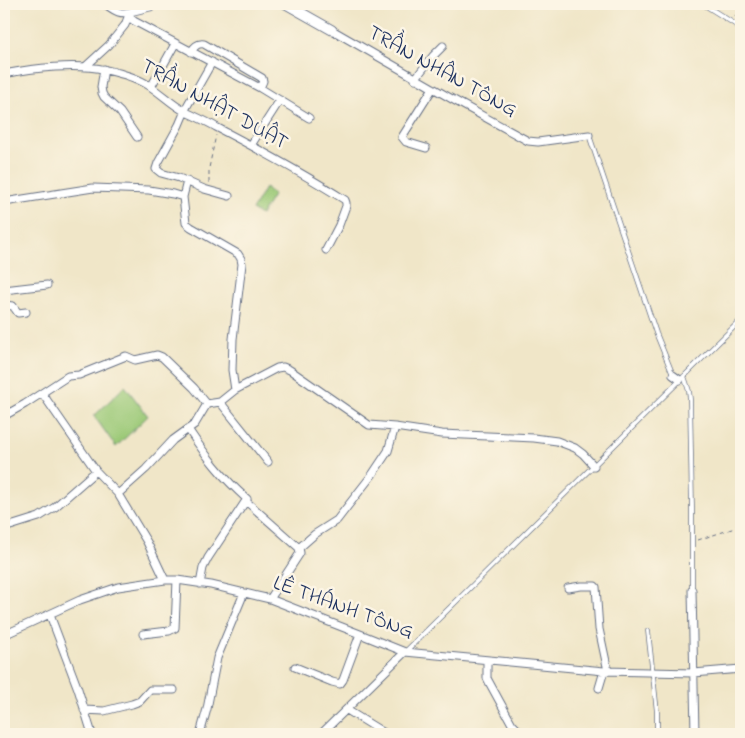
<svg xmlns="http://www.w3.org/2000/svg" width="745" height="738" font-family="'Indie Flower',sans-serif">
<style>
.green{fill:#9bc977;stroke:#5b7c6a}
.lines{fill:none;stroke-linecap:round;stroke-linejoin:round}
.service-casing{stroke:#666f83;stroke-width:5.5}
.minor-casing{stroke:#666f83;stroke-width:9}
.tertiary-casing{stroke:#666f83;stroke-width:11}
.path{stroke:#666f83;stroke-width:1;stroke-dasharray:4 4;stroke-linecap:butt}
.service{stroke:#fff;stroke-width:4}
.minor{stroke:#fff;stroke-width:7}
.tertiary{stroke:#fff;stroke-width:9}
.labels{text-anchor:middle;dominant-baseline:central;stroke-width:5;stroke-linejoin:round;paint-order:stroke}
.street-label{font-size:21px;fill:#1b2f5e;stroke:#fcf5e5}
</style>
<rect width="100%" height="100%" fill="#fcf5e5"/>
<filter id="ink" filterUnits="userSpaceOnUse"><feTurbulence type="fractalNoise" baseFrequency=".02" numOctaves="2"/><feDisplacementMap in="SourceGraphic" scale="10" xChannelSelector="R" yChannelSelector="G"/><feConvolveMatrix kernelMatrix="1 2 1 2 8 2 1 2 1" color-interpolation-filters="sRGB"/></filter>
<filter id="wash" filterUnits="userSpaceOnUse"><feTurbulence type="fractalNoise" baseFrequency=".0096" numOctaves="4" result="noise"/><feDisplacementMap in="SourceGraphic" scale="20" xChannelSelector="R" yChannelSelector="G"/><feGaussianBlur stdDeviation="1.12" result="paint"/><feColorMatrix in="noise" values="0 0 0 0 0 0 0 0 0 0 0 0 0 0 0 0 0 1.4 0 .05"/><feComposite in="paint" operator="in"/></filter>
<g filter="url(#wash)">
<rect width="100%" height="100%" fill="#f0e6c8"/>
<path class="green" d="M 265,188 L 274,194 L 261,215 L 252,210 Z
M 125,386 L 148,416 L 116,447 L 94,416 Z"/>
</g>
<g filter="url(#ink)">
<g class="lines">
<g class="service-casing">
<path id="service" d="M 703,4 L 741,28
M 589,135 L 656,333 L 673,375
M 684,376 L 689,391 L 690,399 L 692,508 L 692,590
M 648,631 L 657,712 L 657,734
M 405,652 L 741,320"/>
</g>
<g class="minor-casing">
<path id="minor" d="M 105,4 C 114,10 119,15 130,12 L 129,17 L 134,21 L 260,88 L 309,118
M 332,30 L 452,99 L 528,141 L 538,142 L 589,135
M 191,52 C 194,47 197,43 204,44 L 262,78 L 263,81 L 260,88
M 212,62 L 187,106 L 179,125 L 158,163 L 156,169 L 161,173 L 179,178 L 204,189 L 229,196
M 85,67 L 109,45 L 125,25 L 130,12 L 150,7 L 156,4
M 104,69 L 101,87 L 102,93 L 104,97 L 120,112 L 137,137
M 4,74 C 33,68 77,63 106,70 C 120,73 136,77 148,85 C 161,93 172,105 186,112 C 196,117 206,121 216,127 C 260,150 304,174 345,200 L 346,203 L 346,206 L 339,225 L 326,250
M 415,79 L 433,56 L 443,46
M 151,87 L 175,44
M 251,145 L 280,100
M 426,148 L 406,142 L 402,137 L 433,88
M 187,181 L 183,197 L 186,223 L 191,227 L 238,254 L 241,259 L 242,264 L 233,339 L 232,370 L 235,390
M 4,202 L 93,188 L 149,190 L 173,194 L 183,197
M 4,290 L 47,285
M 4,305 L 13,306 L 18,313 L 26,312
M 673,375 L 680,380
M 42,393 L 96,471 L 118,494 L 147,542 L 165,580
M 220,402 L 268,462
M 4,416 L 25,404 L 68,376 L 79,375 L 126,356 L 135,360 L 157,355 L 162,357 L 194,388 L 207,404
M 188,429 C 206,456 222,477 247,499 L 247,502 L 299,548 L 300,553 L 270,599
M 118,494 L 146,469 L 173,440 L 195,424 L 207,404 L 220,402 L 235,390 L 277,368 L 283,367 L 290,370 L 369,425 L 395,427 L 442,434 L 534,438 L 557,441 L 575,448 L 583,454 L 594,466
M 4,528 L 39,517 L 55,507 L 96,471
M 299,548 L 315,534 L 337,520 L 347,507 L 372,475 L 388,451 L 395,427
M 200,584 L 203,568 L 208,558 L 247,499
M 568,588 L 581,586 L 595,586 L 596,587 L 599,629 L 608,671
M 692,590 L 695,734
M 50,615 L 78,689 L 92,734
M 143,634 L 169,631 L 175,628 L 177,580
M 4,635 L 80,600 L 118,587 L 165,580 L 177,580 L 211,585 L 270,599 L 360,634 L 405,652 L 604,671 L 694,673 L 741,669
M 487,660 L 487,678 L 489,682 L 512,724 L 522,734
M 295,667 L 332,682 L 340,684 L 343,680 L 360,634
M 599,688 L 604,671
M 84,710 L 104,711 L 132,704 L 140,701 L 150,690 L 174,690
M 347,710 L 386,734
M 200,734 L 207,709 L 217,658 L 244,593
M 321,734 L 405,652"/>
</g>
<g class="tertiary-casing">
<path id="tertiary" d="M 286,4 L 332,30"/>
</g>
<path class="path" d="M 735,17 L 741,7
M 209,183 L 209,168 L 216,135
M 698,540 L 741,526"/>
<use href="#service" class="service"/>
<use href="#minor" class="minor"/>
<use href="#tertiary" class="tertiary"/>
</g>
</g>
<g class="labels">
<g class="street-label">
<text transform="translate(442 72) rotate(29)">TRẦN NHÂN TÔNG</text>
<text transform="translate(214 105) rotate(29)">TRẦN NHẬT DUẬT</text>
<text transform="translate(343 608) rotate(20)">LÊ THÁNH TÔNG</text>
</g>
</g>
<rect width="745" height="738" fill="none" stroke="#fcf5e5" stroke-width="20"/>
</svg>
